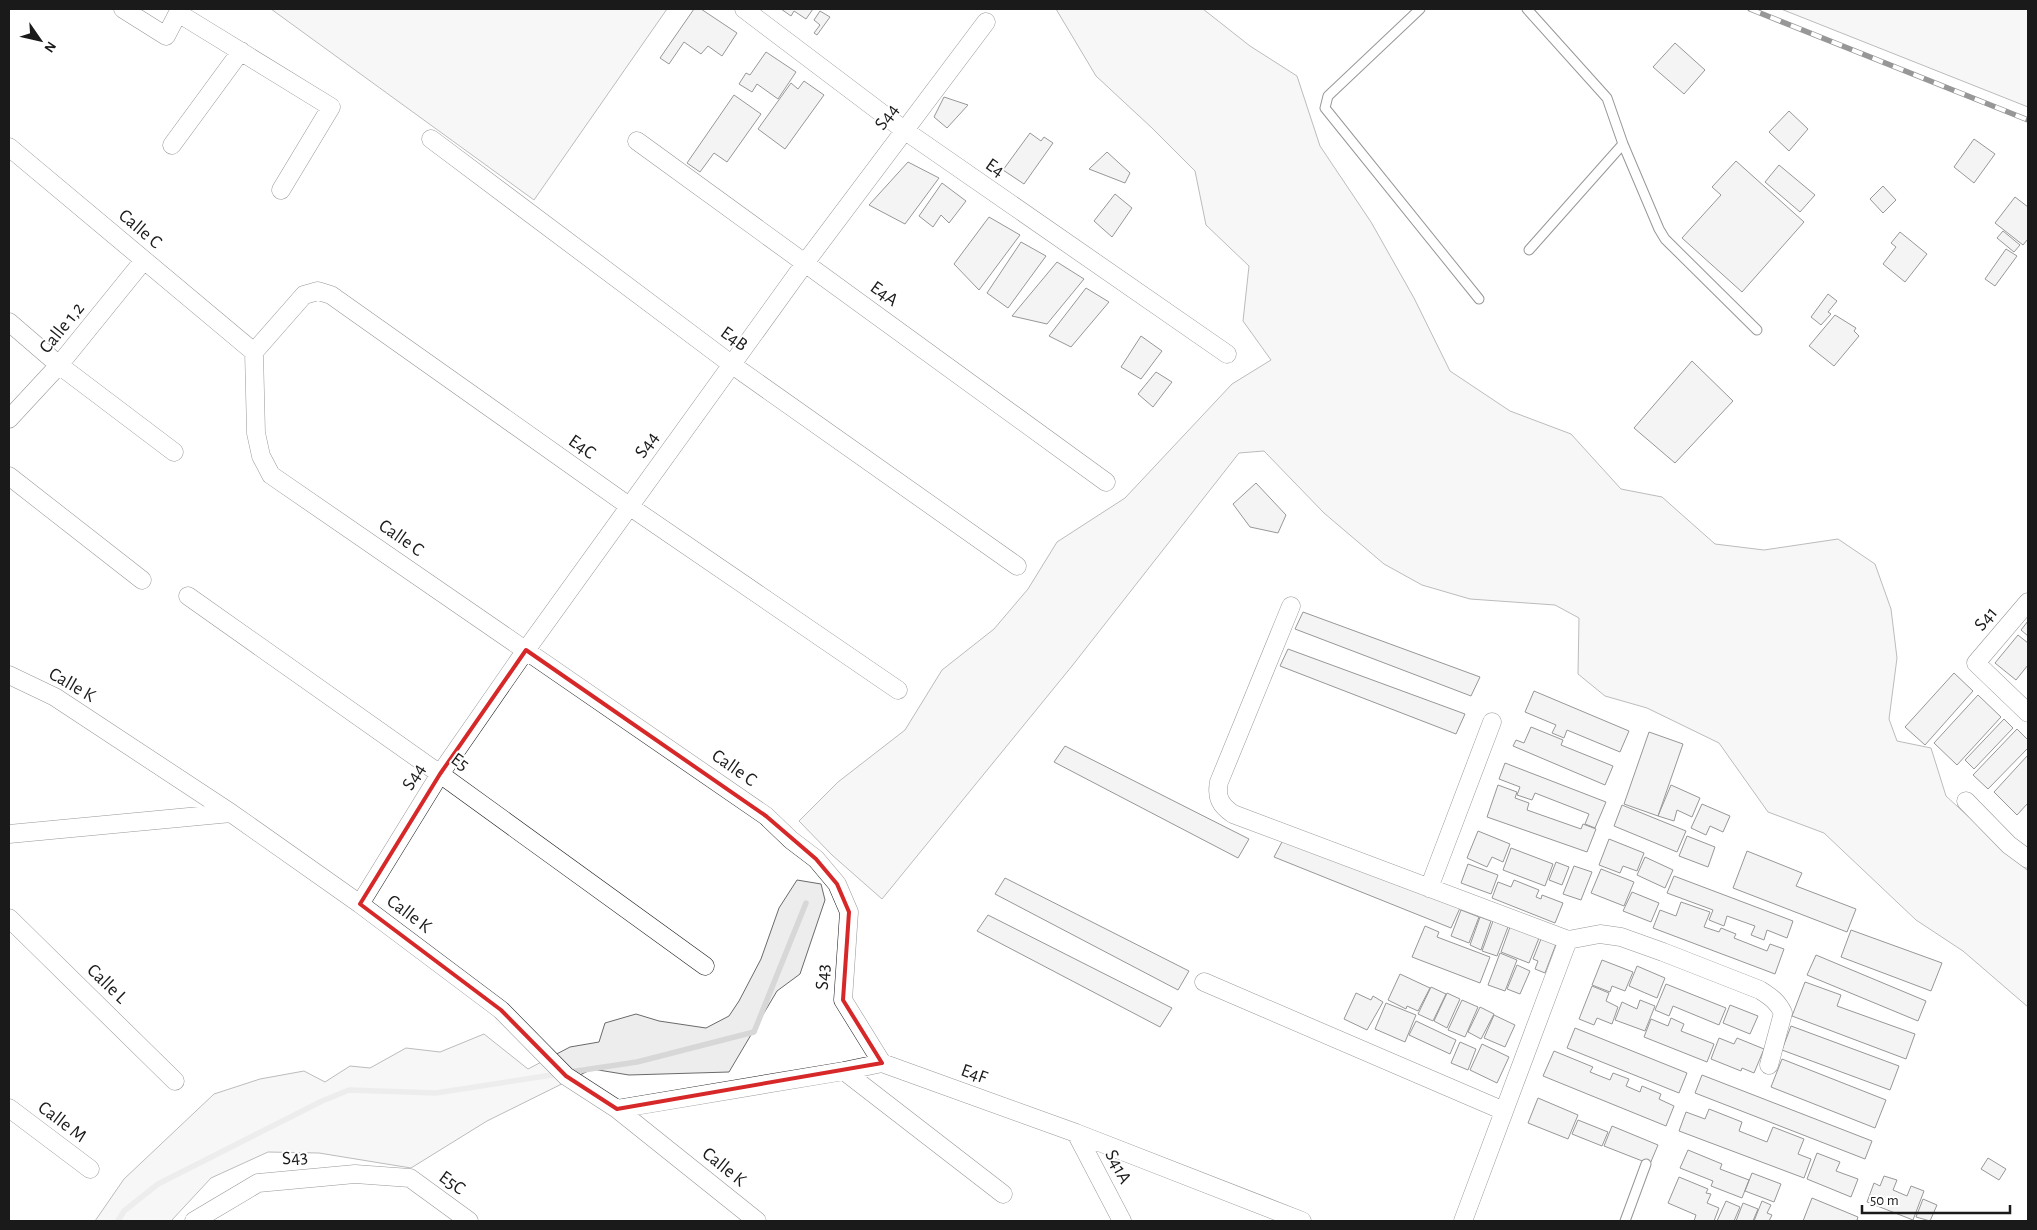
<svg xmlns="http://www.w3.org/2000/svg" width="2037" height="1230" font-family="'Alegreya Sans',sans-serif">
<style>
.built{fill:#ededed;stroke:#6a6a6a}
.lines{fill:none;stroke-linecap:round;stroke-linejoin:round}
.stream{stroke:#d7d7d7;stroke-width:5.5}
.building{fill:#e6e6e6;stroke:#1a1a1a}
.lane-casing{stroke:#1a1a1a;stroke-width:11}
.street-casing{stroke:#1a1a1a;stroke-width:19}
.lane{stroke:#fff;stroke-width:9}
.street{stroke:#fff;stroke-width:18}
.rail-casing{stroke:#1a1a1a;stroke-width:5.5}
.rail{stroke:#fff;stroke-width:4;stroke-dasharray:11;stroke-linecap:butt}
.marked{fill:none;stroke:#d62828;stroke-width:4;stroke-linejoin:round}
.labels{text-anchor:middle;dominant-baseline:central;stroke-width:4;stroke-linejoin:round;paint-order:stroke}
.street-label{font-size:19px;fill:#1a1a1a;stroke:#fff}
</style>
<rect width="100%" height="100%" fill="#fff"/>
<path class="built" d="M 271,9 L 667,9 L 534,200 Z
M 1056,9 L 1203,9 L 1250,46 L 1297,76 L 1320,146 L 1371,222 L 1414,298 L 1450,371 L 1510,411 L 1571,434 L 1621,489 L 1662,497 L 1715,544 L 1764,550 L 1838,539 L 1875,564 L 1891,609 L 1897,658 L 1889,719 L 1897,741 L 1931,748 L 1946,796 L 2028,871 L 2028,1007 L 1963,951 L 1916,920 L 1824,833 L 1768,812 L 1719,743 L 1647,708 L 1605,696 L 1578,674 L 1579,618 L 1555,605 L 1470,599 L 1422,585 L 1384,564 L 1324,513 L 1264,451 L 1239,453 L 1072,666 L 882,899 L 832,855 L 799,821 L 838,782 L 905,730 L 942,670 L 994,629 L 1028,589 L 1057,542 L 1125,498 L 1232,384 L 1271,360 L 1243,321 L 1249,266 L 1206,225 L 1195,171 L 1152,128 L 1096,76 Z
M 1781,9 L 2028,9 L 2028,107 Z
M 797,880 L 821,884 L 825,900 L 800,974 L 777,991 L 729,1072 L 629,1075 L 592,1069 L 487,1121 L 411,1168 L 319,1153 L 268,1152 L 211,1178 L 171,1221 L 95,1221 L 124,1179 L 214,1094 L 260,1079 L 304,1071 L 325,1082 L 350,1066 L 370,1068 L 406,1048 L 440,1052 L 484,1034 L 528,1069 L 570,1047 L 599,1042 L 605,1023 L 636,1014 L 659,1021 L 706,1028 L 729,1016 L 739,1001 L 761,959 L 779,908 Z"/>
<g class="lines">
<path class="stream" d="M 570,1072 L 637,1062 L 754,1032 L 806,903
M 118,1221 L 124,1211 L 158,1184 L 322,1101 L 349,1090 L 436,1093 L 558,1074"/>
</g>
<path class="building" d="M 694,9 L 701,9 L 737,33 L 722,56 L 708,46 L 701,54 L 684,42 L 669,64 L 660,58 Z
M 781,9 L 813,9 L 806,19 L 794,11 L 791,16 Z
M 820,11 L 830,17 L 817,35 L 814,33 L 820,25 L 814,20 Z
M 1675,43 L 1705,70 L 1684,94 L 1653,67 Z
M 766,52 L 796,72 L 778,99 L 757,84 L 752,92 L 739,84 L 746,73 L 750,75 Z
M 804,81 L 824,95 L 785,149 L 758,129 L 791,83 L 798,89 Z
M 734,95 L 761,114 L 727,162 L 714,153 L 700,172 L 687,163 Z
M 944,97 L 968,105 L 947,128 L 934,117 Z
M 1789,111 L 1808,129 L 1789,151 L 1769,132 Z
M 1030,133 L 1041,141 L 1044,137 L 1053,143 L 1024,184 L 1003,170 Z
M 1974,139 L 1995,154 L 1974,183 L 1954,167 Z
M 1107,152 L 1130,173 L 1125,183 L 1089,169 Z
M 1736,161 L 1804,222 L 1742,292 L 1682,238 L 1721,195 L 1712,187 Z
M 908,162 L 939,178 L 905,224 L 869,205 Z
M 1779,165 L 1815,195 L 1800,212 L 1765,182 Z
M 942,183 L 966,201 L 949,223 L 941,215 L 933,227 L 919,216 Z
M 1883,186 L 1896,200 L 1883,213 L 1870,199 Z
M 1115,194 L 1132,208 L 1112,237 L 1094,221 Z
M 2015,197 L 2028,207 L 2028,239 L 2023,245 L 1995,223 Z
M 989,217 L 1020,235 L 979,290 L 954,264 Z
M 2003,231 L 2020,245 L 2014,252 L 1997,238 Z
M 1900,232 L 1927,254 L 1905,282 L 1883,264 L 1896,247 L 1891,243 Z
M 1021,242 L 1046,256 L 1008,308 L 987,293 Z
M 2006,249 L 2017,256 L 1995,286 L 1985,279 Z
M 1057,262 L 1084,279 L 1047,324 L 1012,316 Z
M 1086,288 L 1109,302 L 1071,347 L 1049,336 Z
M 1828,294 L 1837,301 L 1828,312 L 1831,314 L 1821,325 L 1811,317 Z
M 1835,315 L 1856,328 L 1854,331 L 1859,336 L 1834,366 L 1809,346 Z
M 1141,336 L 1162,351 L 1141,379 L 1121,367 Z
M 1692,361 L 1733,401 L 1675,463 L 1634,428 Z
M 1156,372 L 1172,382 L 1153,407 L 1138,394 Z
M 1256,483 L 1286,515 L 1278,533 L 1250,527 L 1233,504 Z
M 1303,612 L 1480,677 L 1471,696 L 1295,629 Z
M 2028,621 L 2028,636 L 2021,630 Z
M 2018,635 L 2028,643 L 2028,665 L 2016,680 L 1995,663 Z
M 1288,649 L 1465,714 L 1456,734 L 1280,666 Z
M 1954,673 L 1973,691 L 1925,745 L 1905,727 Z
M 1534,691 L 1629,731 L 1620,752 L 1567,730 L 1564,738 L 1552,733 L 1556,725 L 1525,712 Z
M 1978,695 L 2001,717 L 1957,765 L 1934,743 Z
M 2004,719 L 2013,728 L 1974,769 L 1965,760 Z
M 1531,727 L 1563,740 L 1561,745 L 1613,766 L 1605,785 L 1513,746 L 1516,740 L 1524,743 Z
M 2017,729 L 2028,740 L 2028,748 L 1988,789 L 1973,775 Z
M 1649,732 L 1683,744 L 1658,816 L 1624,804 Z
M 1065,746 L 1249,839 L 1238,858 L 1054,762 Z
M 2028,755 L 2028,803 L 2017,815 L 1994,792 Z
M 1505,763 L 1606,802 L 1595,828 L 1585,824 L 1589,814 L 1535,793 L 1532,800 L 1517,795 L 1520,787 L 1499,779 Z
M 1498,785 L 1517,792 L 1515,798 L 1529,803 L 1527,810 L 1581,829 L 1583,824 L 1596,829 L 1587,852 L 1487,817 Z
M 1671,785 L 1700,798 L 1692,817 L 1677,810 L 1674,821 L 1658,816 Z
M 1702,804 L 1730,816 L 1723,832 L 1710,826 L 1706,835 L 1691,828 Z
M 1622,805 L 1686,831 L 1677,852 L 1614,826 Z
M 1478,831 L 1510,844 L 1503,862 L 1492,857 L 1487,867 L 1467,858 Z
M 1687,836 L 1715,847 L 1708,867 L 1679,856 Z
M 1609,839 L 1644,853 L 1637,871 L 1623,866 L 1620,873 L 1599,865 Z
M 1283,840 L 1460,908 L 1451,928 L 1274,857 Z
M 1511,848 L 1553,864 L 1545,886 L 1503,870 Z
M 1747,851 L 1802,873 L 1796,886 L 1856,909 L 1847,932 L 1733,888 Z
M 1645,857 L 1673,870 L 1665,888 L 1637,875 Z
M 1556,862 L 1569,867 L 1562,885 L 1549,880 Z
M 1468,864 L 1498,875 L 1491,894 L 1461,883 Z
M 1574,866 L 1592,872 L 1581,900 L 1563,894 Z
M 1601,869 L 1634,882 L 1624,906 L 1591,893 Z
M 1674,876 L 1793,921 L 1787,938 L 1767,930 L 1764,940 L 1751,935 L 1755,926 L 1727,916 L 1724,926 L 1709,920 L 1713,910 L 1667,893 Z
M 1005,878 L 1189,971 L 1178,990 L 995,894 Z
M 1514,880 L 1539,890 L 1536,897 L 1541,899 L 1542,895 L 1563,903 L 1555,923 L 1492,898 L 1498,882 L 1511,887 Z
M 1632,892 L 1659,903 L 1651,922 L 1623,911 Z
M 1681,902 L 1710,912 L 1704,927 L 1719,932 L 1721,928 L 1736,934 L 1734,938 L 1767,951 L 1770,944 L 1784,949 L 1775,974 L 1653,928 L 1660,910 L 1676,916 Z
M 1461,910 L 1479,917 L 1469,943 L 1451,936 Z
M 988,915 L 1172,1008 L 1160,1027 L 977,931 Z
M 1480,917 L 1491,921 L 1481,950 L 1470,945 Z
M 1493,921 L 1508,927 L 1497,956 L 1482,951 Z
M 1425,926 L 1439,932 L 1437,937 L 1490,957 L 1480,983 L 1412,957 Z
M 1510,927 L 1539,938 L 1529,963 L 1501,952 Z
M 1851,930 L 1942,963 L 1931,991 L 1841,957 Z
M 1541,939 L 1556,944 L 1545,973 L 1535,969 L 1538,961 L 1533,959 Z
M 1500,953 L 1517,960 L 1505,991 L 1488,985 Z
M 1816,955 L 1926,1001 L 1918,1021 L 1807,975 Z
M 1602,960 L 1633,972 L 1625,991 L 1612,986 L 1610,992 L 1592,985 Z
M 1517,965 L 1530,971 L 1520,994 L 1507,989 Z
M 1637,966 L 1665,978 L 1657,998 L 1629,986 Z
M 1400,974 L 1430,988 L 1418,1011 L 1407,1006 L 1406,1009 L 1388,1000 Z
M 1805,982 L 1841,995 L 1837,1006 L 1915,1034 L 1906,1059 L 1792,1016 Z
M 1666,984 L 1726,1008 L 1719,1025 L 1673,1006 L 1669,1016 L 1655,1010 Z
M 1592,986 L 1609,993 L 1606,1001 L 1618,1007 L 1612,1024 L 1597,1018 L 1594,1025 L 1579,1019 Z
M 1431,987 L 1446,994 L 1433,1021 L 1418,1014 Z
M 1356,993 L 1371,1000 L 1373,996 L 1383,1002 L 1367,1030 L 1344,1019 Z
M 1447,993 L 1460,999 L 1447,1028 L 1434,1021 Z
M 1462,1000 L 1478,1007 L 1465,1037 L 1448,1030 Z
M 1640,1000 L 1655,1006 L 1645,1031 L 1615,1020 L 1622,1002 L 1637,1009 Z
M 1386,1003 L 1416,1015 L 1405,1042 L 1375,1029 Z
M 1730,1005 L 1758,1016 L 1750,1034 L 1723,1023 Z
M 1480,1007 L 1494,1014 L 1481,1039 L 1468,1032 Z
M 1494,1015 L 1515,1025 L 1505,1047 L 1484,1038 Z
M 1671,1018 L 1684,1024 L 1681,1031 L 1714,1044 L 1707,1062 L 1644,1037 L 1651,1019 L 1668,1026 Z
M 1416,1021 L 1456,1040 L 1450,1054 L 1409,1035 Z
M 1791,1026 L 1899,1066 L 1890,1090 L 1782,1050 Z
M 1575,1028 L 1687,1073 L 1679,1093 L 1567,1048 Z
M 1719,1038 L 1734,1044 L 1737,1038 L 1764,1049 L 1754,1073 L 1742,1068 L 1741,1071 L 1711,1059 Z
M 1460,1042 L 1476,1049 L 1468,1070 L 1451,1063 Z
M 1482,1044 L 1509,1057 L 1497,1083 L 1470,1070 Z
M 1554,1051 L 1593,1067 L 1590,1072 L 1610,1080 L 1613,1073 L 1629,1079 L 1626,1086 L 1640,1092 L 1642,1086 L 1661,1094 L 1659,1099 L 1674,1106 L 1666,1126 L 1543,1076 Z
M 1782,1059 L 1886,1100 L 1875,1128 L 1771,1087 Z
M 1702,1075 L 1872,1141 L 1865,1159 L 1695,1093 Z
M 1538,1098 L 1578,1115 L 1568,1139 L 1528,1123 Z
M 1709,1109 L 1742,1122 L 1739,1131 L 1767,1142 L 1773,1127 L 1804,1139 L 1798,1154 L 1811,1159 L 1804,1178 L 1679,1131 L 1686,1112 L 1705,1119 Z
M 1578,1120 L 1608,1132 L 1602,1146 L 1572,1134 Z
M 1612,1126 L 1658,1145 L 1650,1164 L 1604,1146 Z
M 1688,1150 L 1722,1164 L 1720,1169 L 1749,1180 L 1742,1198 L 1711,1186 L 1713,1181 L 1680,1168 Z
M 1817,1153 L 1840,1162 L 1836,1171 L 1858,1179 L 1851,1197 L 1807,1179 Z
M 1988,1158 L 2006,1169 L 1999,1180 L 1981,1169 Z
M 1752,1173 L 1781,1184 L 1774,1202 L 1745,1191 Z
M 1884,1176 L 1897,1180 L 1893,1190 L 1907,1196 L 1911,1186 L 1924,1191 L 1913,1220 L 1867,1202 L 1874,1183 L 1880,1186 Z
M 1679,1177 L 1708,1189 L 1706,1193 L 1711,1194 L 1707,1203 L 1719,1208 L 1714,1221 L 1694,1221 L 1696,1215 L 1668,1203 Z
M 1812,1198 L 1858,1217 L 1857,1220 L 1861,1221 L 1803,1221 Z
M 1923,1199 L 1937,1205 L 1930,1221 L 1916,1217 Z
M 1726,1201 L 1740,1207 L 1734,1221 L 1717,1221 Z
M 1762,1201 L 1771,1205 L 1767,1213 L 1772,1215 L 1769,1221 L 1754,1221 Z
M 1743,1203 L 1758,1209 L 1753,1221 L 1736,1221 Z"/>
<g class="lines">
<g class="lane-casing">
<path id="lane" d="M 1420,9 L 1328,96 L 1325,108 L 1479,299
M 1527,9 L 1607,98 L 1623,144 L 1659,229 L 1665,239 L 1757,330
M 1529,250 L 1623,144
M 1625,1221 L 1646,1164"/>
</g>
<g class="street-casing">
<path id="street" d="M 123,9 L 166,36 L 178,13 L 331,107 L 281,190
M 744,9 L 904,130 L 1227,354
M 431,139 L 731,364 L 1017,566
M 637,141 L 1106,482
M 172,145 L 241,51
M 9,147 L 254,352 L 256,433 L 261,456 L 271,475 L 766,816 L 791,840 L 816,859 L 837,884 L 849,912 L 843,1000 L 882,1063
M 9,322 L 59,365 L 174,452
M 254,352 L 304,295 L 318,291 L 331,295 L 629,506 L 898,690
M 9,419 L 59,365 L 144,260
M 9,476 L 142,580
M 188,596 L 440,774 L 705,966
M 2028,602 L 1976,663 L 2028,713
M 1291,606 L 1219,782 C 1216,797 1220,805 1233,814 L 1568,940
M 9,675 L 55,697 L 231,813 L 360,904 L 501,1010 L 566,1076 L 617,1109 L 757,1221
M 1966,801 L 2009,845 L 2028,859
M 9,834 L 231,813
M 1429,888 L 1492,722
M 360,904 L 440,774 L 526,650 L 805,263 L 986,22
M 9,918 L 175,1081
M 1204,982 L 1504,1111
M 844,1071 L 1003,1194
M 9,1108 L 90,1169
M 617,1109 L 844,1071 L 882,1063 L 1076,1133 L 1302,1221
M 1076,1133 L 1122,1221
M 194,1221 L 258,1183 L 355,1174 L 410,1178 L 469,1221
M 1463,1221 L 1568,940 L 1600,934 L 1621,937 L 1663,952 L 1760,990 C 1771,997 1778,1002 1783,1013 L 1769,1065"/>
</g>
<use href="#lane" class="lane"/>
<use href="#street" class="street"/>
<g class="rail-casing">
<path id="rail" d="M 1750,9 L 2028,120"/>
</g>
<use href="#rail" class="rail"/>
</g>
<path d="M0 0H2037V1230H0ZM 526,650 L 766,816 L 816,859 L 837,884 L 849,912 L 843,1000 L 882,1063 L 617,1109 L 566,1076 L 501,1010 L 360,904 L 440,774 Z" fill="#fff" fill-opacity=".55" fill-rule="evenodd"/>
<path class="marked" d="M 526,650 L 766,816 L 816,859 L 837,884 L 849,912 L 843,1000 L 882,1063 L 617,1109 L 566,1076 L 501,1010 L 360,904 L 440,774 Z"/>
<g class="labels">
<g class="street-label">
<text transform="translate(887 117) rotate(-53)">S44</text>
<text transform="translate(995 168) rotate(35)">E4</text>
<text transform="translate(140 229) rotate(40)">Calle C</text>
<text transform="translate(884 294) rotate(36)">E4A</text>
<text transform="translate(62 328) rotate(-51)">Calle 1,2</text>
<text transform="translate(734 339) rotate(36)">E4B</text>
<text transform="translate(647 445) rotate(-54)">S44</text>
<text transform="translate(582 447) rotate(35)">E4C</text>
<text transform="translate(401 538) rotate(35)">Calle C</text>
<text transform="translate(1986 619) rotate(-50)">S41</text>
<text transform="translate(72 685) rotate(30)">Calle K</text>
<text transform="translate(460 762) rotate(36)">E5</text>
<text transform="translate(734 768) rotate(35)">Calle C</text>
<text transform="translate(414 777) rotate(-58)">S44</text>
<text transform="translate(409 914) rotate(37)">Calle K</text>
<text transform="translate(823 977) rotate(-87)">S43</text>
<text transform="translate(107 984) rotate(44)">Calle L</text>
<text transform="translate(974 1074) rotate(20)">E4F</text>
<text transform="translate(62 1122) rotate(37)">Calle M</text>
<text transform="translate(295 1158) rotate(-5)">S43</text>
<text transform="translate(724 1167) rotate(39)">Calle K</text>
<text transform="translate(1118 1167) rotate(62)">S41A</text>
<text transform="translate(452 1183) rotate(36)">E5C</text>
</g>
</g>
<rect width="2037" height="1230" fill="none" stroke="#1a1a1a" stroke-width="20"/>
<g transform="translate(40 40) rotate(124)" stroke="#ffffff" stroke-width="4" paint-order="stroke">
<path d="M0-4L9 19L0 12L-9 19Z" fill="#1a1a1a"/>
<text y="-8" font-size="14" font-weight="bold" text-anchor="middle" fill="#1a1a1a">N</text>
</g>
<path d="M1862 1205v8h148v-8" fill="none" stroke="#1a1a1a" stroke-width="2.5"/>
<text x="1870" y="1205" font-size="15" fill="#1a1a1a" stroke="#ffffff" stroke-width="4" paint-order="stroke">50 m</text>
</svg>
